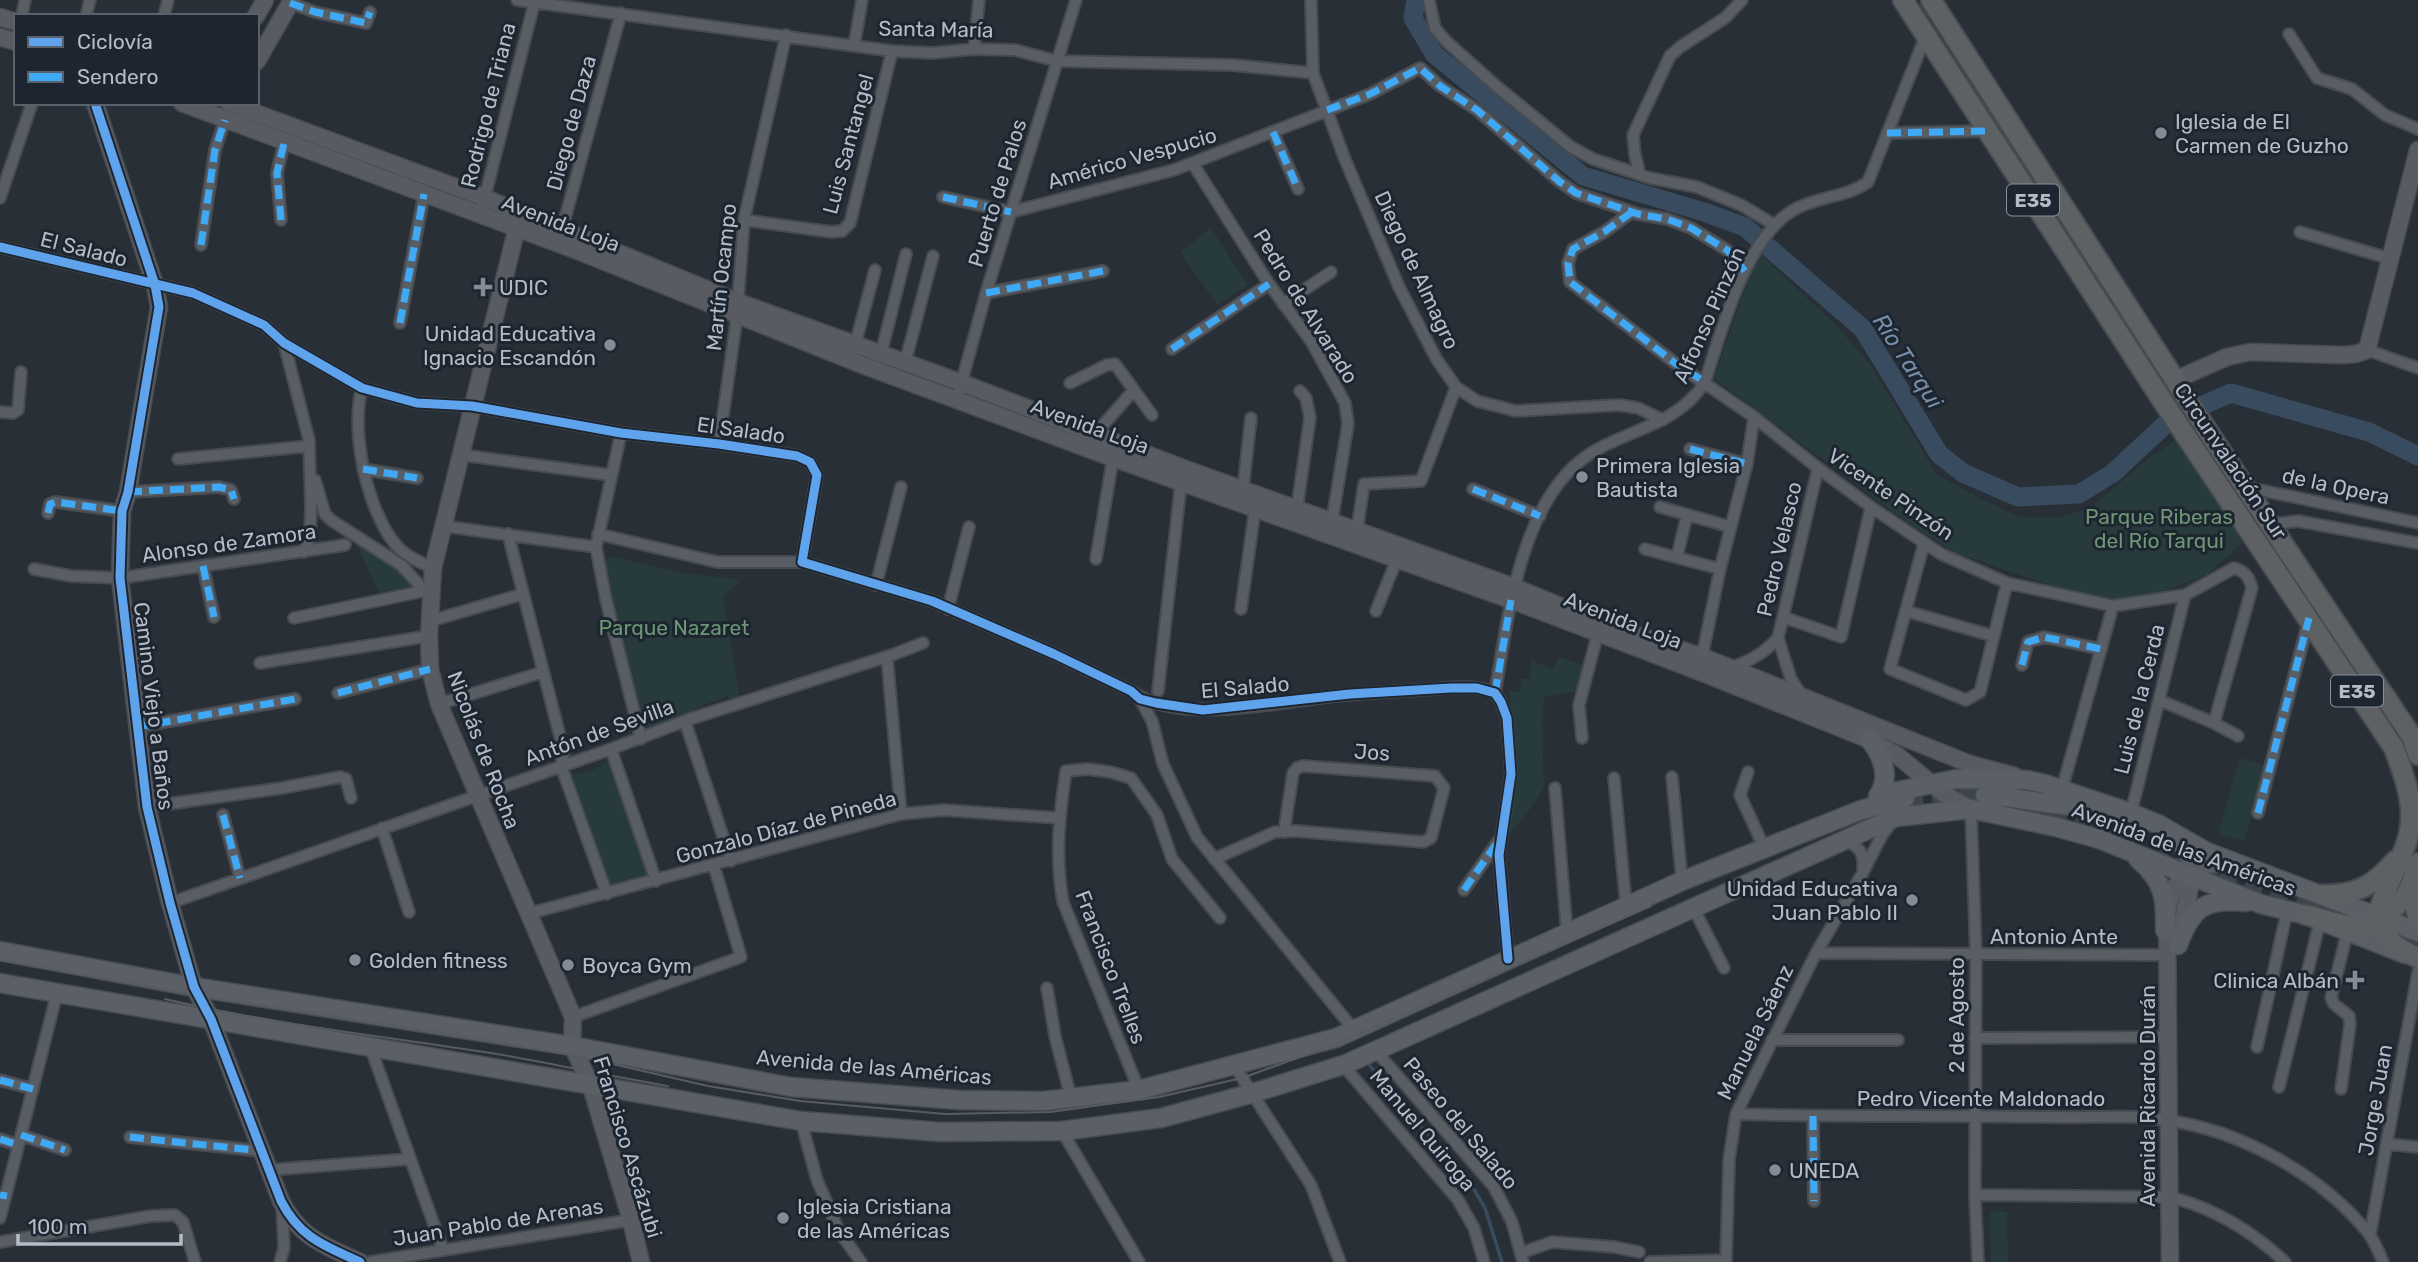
<svg xmlns="http://www.w3.org/2000/svg" width="2418" height="1262" font-family="Rubik,sans-serif">
<style>
.green{fill:#273a3c}
.lines{fill:none;stroke-linecap:round;stroke-linejoin:round}
.stream{stroke:#394b5f;stroke-width:3.5}
.river{stroke:#394b5f;stroke-width:19}
.primary-tunnel{stroke:#3e444c;stroke-width:18;stroke-dasharray:18 9;stroke-linecap:butt}
.street-casing{stroke:#474b51;stroke-width:14}
.secondary-casing{stroke:#474b51;stroke-width:19}
.primary-casing{stroke:#474c53;stroke-width:21}
.highway-casing{stroke:#464b51;stroke-width:23}
.street{stroke:#595e64;stroke-width:10}
.secondary{stroke:#585c62;stroke-width:16}
.primary{stroke:#5b6066;stroke-width:18}
.highway{stroke:#5e6164;stroke-width:19}
.tram{stroke:#585c62;stroke-width:2}
.quiet{stroke:#3fa9f5;stroke-width:7;stroke-dasharray:14 7;stroke-linecap:butt}
.cycleway-casing{stroke:#1d2630;stroke-width:13}
.cycleway{stroke:#60a3ed;stroke-width:9}
.poi-dot{fill:#838b94;stroke:#1d2630;stroke-width:2.5}
.labels{text-anchor:middle;dominant-baseline:central;stroke-width:6;stroke-linejoin:round;paint-order:stroke}
.shield{fill:#1d2630;stroke:#878f9a;stroke-width:2}
.shield-label{font-size:19px;font-weight:bold;fill:#b4bcc7}
.street-label{font-size:21px;fill:#b4bcc7;stroke:#1d2630}
.poi-label{font-size:21px;fill:#b4bcc7;stroke:#1d2630;text-anchor:start}
.park-label{font-size:21px;fill:#6c9674;stroke:#1d2630}
.water-label{font-size:23px;font-style:italic;fill:#768ea8;stroke:#1d2630}
</style>
<rect width="100%" height="100%" fill="#292f36"/>
<path class="green" d="M 1211,228 L 1248,285 L 1217,305 L 1180,252 Z
M 1761,255 L 1834,323 L 1872,367 L 1937,475 L 1983,500 L 2020,517 L 2056,518 L 2091,508 L 2146,460 L 2176,440 L 2245,541 L 2206,575 L 2156,594 L 2105,601 L 2047,584 L 1956,553 L 1905,521 L 1714,378 L 1754,263 Z
M 357,545 L 393,565 L 416,587 L 380,595 Z
M 614,557 L 677,572 L 741,580 L 723,596 L 740,700 L 731,703 L 728,696 L 693,709 L 694,716 L 649,733 L 645,728 L 604,567 L 607,558 Z
M 1559,657 L 1585,666 L 1579,691 L 1545,696 L 1542,719 L 1544,788 L 1531,808 L 1505,839 L 1516,787 L 1517,757 L 1509,691 L 1520,692 L 1521,679 L 1530,679 L 1531,660 L 1553,669 Z
M 2240,758 L 2266,766 L 2244,841 L 2218,834 Z
M 610,759 L 651,878 L 612,887 L 570,773 C 582,776 601,768 610,759 Z
M 1990,1211 L 2007,1212 L 2008,1262 L 1991,1262 Z"/>
<g class="lines">
<path class="stream" d="M 1366,1061 L 1475,1191 L 1485,1208 L 1502,1262"/>
<path class="river" d="M 1416,0 L 1413,18 L 1434,54 L 1583,176 L 1704,212 L 1745,227 L 1863,329 L 1939,454 L 1963,473 L 2018,497 L 2079,494 L 2113,473 L 2171,419 L 2231,393 L 2369,432 L 2418,456"/>
<path class="primary-tunnel" d="M 1905,798 C 1935,791 1969,792 1999,798
M 1991,803 L 2060,817
M 2051,808 L 2196,858
M 2195,864 L 2330,914
M 2376,926 L 2418,943"/>
<g class="street-casing">
<path id="street" d="M 517,0 L 892,51 L 932,53 L 974,49 L 1015,50 L 1057,61 L 1233,65 L 1313,73
M 1311,0 L 1313,73 L 1344,157 L 1399,287 L 1437,360 L 1456,387 L 1477,401 L 1516,411 L 1619,405 L 1638,408 L 1663,420
M 1429,0 L 1435,28 L 1446,41 L 1495,85 L 1571,147 L 1593,159 L 1650,178 L 1697,187 L 1741,205 L 1775,225
M 290,3 L 315,12 L 366,23 L 370,12
M 22,16 L 25,0
M 86,16 L 90,0
M 164,16 L 168,0
M 2289,34 L 2317,78 L 2352,89 L 2385,115 L 2418,129
M 854,46 L 862,0
M 974,49 L 979,0
M 1273,132 L 1298,189
M 1887,133 L 1989,131
M 1193,164 L 1269,284 L 1311,341 L 1345,403 L 1348,424 L 1332,521
M 1640,175 L 1635,155 L 1633,135 L 1670,56 L 1680,47 L 1725,18 L 1742,0
M 943,197 L 1011,212 L 1174,170 L 1370,94 L 1420,68 L 1440,86 L 1477,110 L 1560,182 L 1576,193 L 1638,214 L 1667,219 L 1691,228 L 1727,250 L 1745,271
M 0,198 L 32,103
M 483,204 L 534,4
M 1632,212 L 1604,232 L 1573,249 L 1568,263 L 1570,282 L 1675,363 L 1754,417 L 1818,468 L 1871,507 L 1941,554 L 2007,583 L 2113,606 L 2185,595 L 2234,568 C 2245,571 2249,577 2252,588 L 2214,723
M 281,220 L 277,173 L 284,143
M 744,220 L 831,232 L 842,231 L 850,223 L 892,51
M 2300,232 L 2391,259
M 561,233 L 621,13
M 201,245 L 215,150 L 225,120
M 0,247 L 193,293 L 264,325 L 284,343 L 362,388 L 417,403 L 472,406 L 621,433 L 719,444 L 797,456 L 810,462 L 817,475 L 802,562 L 932,601 L 1054,654 L 1131,691 C 1180,726 1277,702 1335,696 C 1363,693 1392,692 1420,690 C 1444,689 1473,683 1495,693
M 986,293 L 1103,271
M 1283,304 L 1331,272
M 400,323 L 424,194
M 284,343 L 309,440 L 311,506 L 310,536 L 304,552
M 855,345 L 875,270
M 1172,349 L 1269,284
M 2367,350 L 2418,368
M 881,354 L 906,254
M 905,363 L 933,256
M 1070,383 L 1107,365 L 1115,364 L 1134,390 L 1096,433
M 362,388 C 350,430 367,511 396,545 C 406,556 419,562 433,568
M 1134,390 L 1152,415
M 957,399 L 986,293 L 1076,0
M 0,412 L 13,413 L 18,410 L 21,372
M 621,433 L 596,547 L 606,600 L 641,739
M 719,444 L 737,316 L 744,220 L 786,35
M 1690,449 L 1747,464
M 462,455 L 611,475
M 178,459 L 309,446
M 363,469 L 417,478
M 315,480 L 325,514 L 331,520 L 401,565 L 424,590
M 2246,487 L 2418,523
M 1243,489 L 1251,418
M 1473,489 L 1540,516
M 128,492 L 219,487 L 231,490 L 234,499
M 1660,507 L 1731,527
M 1297,508 L 1310,418 L 1306,398 L 1300,391
M 48,513 L 50,504 L 56,502 L 122,511
M 2266,525 L 2298,521 L 2418,543
M 443,526 L 596,547
M 1357,530 L 1364,484 L 1421,481 L 1456,387
M 508,534 L 564,752 L 561,766 L 607,894
M 598,534 L 717,562 L 802,562
M 1924,543 L 1890,669 L 1966,700 L 1980,692 L 2007,583
M 1645,549 L 1720,569
M 1677,557 L 1687,515
M 1096,559 L 1113,458
M 203,566 L 214,617
M 34,569 L 71,576 L 120,578 L 345,545
M 876,585 L 901,487
M 948,609 L 969,527
M 1241,609 L 1255,509
M 1376,611 L 1397,559
M 1906,611 L 1993,636
M 1783,617 L 1841,637 L 1871,507
M 294,618 L 429,590
M 430,621 L 523,594
M 1778,638 L 1791,679 L 1801,695
M 887,657 L 901,814
M 1701,662 L 1720,569 L 1747,464 L 1754,417
M 260,663 L 429,636
M 2022,665 L 2028,642 L 2044,637 L 2101,649
M 1730,668 C 1750,661 1763,654 1778,638 L 1818,468
M 1158,691 L 1181,482
M 338,693 L 430,669
M 1140,699 L 1152,721 L 1163,764 L 1197,837 L 1354,1030
M 2159,700 L 2214,723 L 2238,736
M 439,704 L 543,672
M 685,721 L 731,861
M 136,727 L 295,699
M 1582,738 L 1579,705 L 1599,629
M 611,749 L 656,881
M 1748,772 L 1740,795 L 1762,843
M 1672,777 L 1682,881
M 1614,778 L 1626,905
M 1555,788 L 1567,932
M 2062,789 L 2113,606
M 147,807 L 282,788 L 340,777 L 346,779 L 351,798
M 1971,809 L 1976,956 L 1975,1195 L 1978,1262
M 2131,813 L 2185,595
M 2258,813 L 2309,619
M 223,815 L 240,878
M 382,828 L 409,912
M 1843,844 L 1849,842 C 1861,849 1864,854 1863,868
M 1214,859 L 1275,832 L 1296,831 L 1423,842 L 1431,838 L 1444,788 L 1435,776 L 1303,766 L 1297,768 L 1293,773 L 1284,832
M 1464,890 L 1499,840
M 170,903 L 611,749 L 690,719 L 892,655 L 923,643
M 1693,907 L 1724,968
M 527,914 L 901,814 L 944,810 L 1059,818
M 1816,953 L 2167,955
M 1508,959 L 1499,855 L 1511,774 L 1507,718 L 1501,702 L 1495,693 C 1508,617 1521,490 1598,449 C 1636,428 1680,422 1705,382 C 1721,331 1747,233 1797,208 C 1821,196 1847,197 1868,182 L 1926,35
M 1047,988 L 1055,1036 L 1071,1098
M 573,1017 L 741,957 L 714,866
M 1975,1038 L 2168,1037
M 1772,1040 L 1898,1040
M 370,1046 L 443,1250
M 2257,1047 L 2287,911
M 1376,1051 L 1494,1187 L 1512,1222 L 1523,1262
M 1234,1065 L 1311,1185 L 1340,1262
M 1343,1065 L 1458,1200 L 1474,1228 L 1484,1262
M 0,1080 L 33,1089
M 2279,1087 L 2320,921
M 2341,1089 L 2350,1025 L 2349,1016 L 2334,1004 L 2331,998 L 2347,933
M 1139,1090 L 1063,902 C 1055,857 1059,816 1066,771 L 1088,769 L 1110,772 L 1131,778 L 1157,815 L 1172,859 L 1220,918
M 1736,1114 C 1840,1117 1945,1115 2049,1117 C 2086,1118 2129,1114 2165,1120 C 2240,1130 2322,1175 2369,1234 C 2375,1242 2379,1253 2383,1262
M 1813,1116 L 1814,1201
M 801,1121 L 817,1180 L 839,1231 L 861,1262
M 1062,1131 L 1139,1262
M 21,1135 L 65,1150
M 130,1137 L 262,1151
M 0,1139 L 18,1145
M 2387,1144 L 2418,1147
M 268,1170 L 410,1159
M 1975,1195 L 2169,1197
M 2177,1199 C 2217,1210 2255,1234 2285,1262
M 0,1218 L 57,993
M 2370,1235 L 2418,972
M 0,1242 L 151,1216 L 175,1215 L 183,1222 L 195,1262
M 1521,1253 L 1552,1242 L 1614,1247 L 1639,1252
M 280,1262 L 284,1248 L 282,1207
M 370,1262 L 631,1220
M 1650,1262 L 1726,1260
M 1726,1262 L 1729,1160 L 1736,1114 L 1816,953 L 1862,874 L 1882,835 L 1892,822"/>
</g>
<g class="secondary-casing">
<path id="secondary" d="M 256,16 L 265,0
M 0,17 L 16,22
M 0,37 L 16,42
M 257,61 L 292,0
M 95,103 L 155,285 L 159,307 L 128,492 L 122,511 L 120,578 L 147,807 L 170,903 L 194,987 L 211,1019 L 281,1201 C 300,1238 325,1246 360,1262
M 182,103 L 578,251 L 860,364 L 1113,458 L 1511,600 L 1698,671 L 1870,740 L 1898,756 L 1944,794 L 1971,809
M 229,103 L 485,198 L 738,302 L 962,383 L 1183,468 L 1514,587 L 1601,623 L 1703,657 L 1970,764 L 2015,776
M 519,219 L 433,568 L 429,636 L 430,669 L 439,704 L 573,1017 L 572,1046 L 590,1083 L 631,1220 L 641,1262
M 2175,380 L 2227,357 L 2250,352 L 2342,355 L 2356,354 L 2367,350 L 2418,150
M 2173,836 C 2206,863 2185,901 2179,935
M 2170,1262 L 2167,914 C 2173,873 2193,859 2234,866"/>
</g>
<g class="primary-casing">
<path id="primary" d="M 1870,740 C 1883,757 1891,777 1878,796
M 1889,793 L 1956,779 L 2027,780 L 2045,784 L 2131,813 L 2160,825 L 2207,852 L 2418,932
M 1985,795 C 2024,798 2062,808 2101,807
M 2138,859 C 2164,881 2166,898 2165,930
M 2178,945 C 2192,907 2205,898 2246,902
M 0,951 L 194,987 L 572,1046 L 791,1087 L 959,1100 L 1044,1101 L 1139,1090 L 1336,1038 L 1682,881 L 1861,810 L 1905,798
M 0,983 L 801,1121 L 940,1132 L 1062,1131 L 1161,1118 L 1253,1093 L 1346,1064 L 1896,817 L 1971,809 L 2056,827 L 2099,839 L 2261,904 L 2306,915 L 2405,954"/>
</g>
<g class="highway-casing">
<path id="highway" d="M 1903,0 L 2162,400 L 2394,748 C 2402,770 2411,793 2411,817 C 2410,851 2389,875 2381,905 C 2378,918 2384,935 2394,944 C 2401,950 2410,954 2418,958
M 1931,0 L 2209,433 L 2412,737 L 2418,755
M 2415,882 L 2413,898 L 2418,918
M 2321,895 C 2356,895 2372,887 2395,861
M 2306,915 C 2322,918 2350,929 2365,927 C 2370,926 2375,922 2379,919 C 2404,904 2410,891 2418,863"/>
</g>
<use href="#street" class="street"/>
<use href="#secondary" class="secondary"/>
<use href="#primary" class="primary"/>
<use href="#highway" class="highway"/>
<path class="tram" d="M 0,960 L 213,998 L 450,1034 L 578,1056 L 708,1086 L 800,1101 L 945,1114 L 1050,1112 L 1159,1097 L 1242,1078 L 1336,1044 L 1651,906
M 165,999 C 272,1024 382,1036 491,1053 C 550,1063 609,1076 668,1086"/>
<path class="quiet" d="M 290,3 L 315,12 L 366,23 L 370,12
M 1327,110 L 1370,94 L 1420,68 L 1440,86 L 1477,110 L 1560,182 L 1576,193 L 1638,214 L 1667,219 L 1691,228 L 1727,250 L 1745,271
M 1273,132 L 1298,189
M 1887,133 L 1989,131
M 943,197 L 1011,212
M 1632,212 L 1604,232 L 1573,249 L 1568,263 L 1570,282 L 1675,363 L 1705,382
M 281,220 L 277,173 L 284,143
M 201,245 L 215,150 L 225,120
M 986,293 L 1103,271
M 400,323 L 424,194
M 1172,349 L 1269,284
M 1690,449 L 1747,464
M 363,469 L 417,478
M 1473,489 L 1540,516
M 128,492 L 219,487 L 231,490 L 234,499
M 48,513 L 50,504 L 56,502 L 122,511
M 203,566 L 214,617
M 2022,665 L 2028,642 L 2044,637 L 2101,649
M 338,693 L 430,669
M 1495,693 L 1511,600
M 136,727 L 295,699
M 2258,813 L 2309,618
M 223,815 L 240,878
M 1464,890 L 1497,843
M 0,1080 L 33,1089
M 1813,1116 L 1814,1201
M 21,1135 L 65,1150
M 130,1137 L 262,1151
M 0,1139 L 18,1145
M 0,1195 L 7,1196"/>
<g class="cycleway-casing">
<path id="cycleway" d="M 95,103 L 155,285 L 159,307 L 128,492 L 122,511 L 120,578 L 147,807 L 170,903 L 194,987 L 211,1019 L 281,1201 C 300,1238 325,1246 360,1262
M 0,247 L 193,293 L 264,325 L 284,343 L 362,388 L 417,403 L 472,406 L 621,433 L 719,444 L 797,456 L 810,462 L 817,475 L 802,562 L 932,601 L 1054,654 L 1131,691 L 1140,699 L 1156,703 L 1203,710 L 1350,694 L 1451,688 L 1477,688 L 1495,693 L 1501,702 L 1507,718 L 1511,774 L 1499,855 L 1508,959"/>
</g>
<use href="#cycleway" class="cycleway"/>
</g>
<g class="poi-dot">
<circle cx="2161" cy="133" r="7"/>
<path d="M479.5 276.5h7v7h7v7h-7v7h-7v-7h-7v-7h7z"/>
<circle cx="610" cy="345" r="7"/>
<circle cx="1582" cy="477" r="7"/>
<circle cx="1912" cy="900" r="7"/>
<circle cx="355" cy="960" r="7"/>
<circle cx="568" cy="965" r="7"/>
<path d="M2351.5 969.5h7v7h7v7h-7v7h-7v-7h-7v-7h7z"/>
<circle cx="1775" cy="1170" r="7"/>
<circle cx="783" cy="1218" r="7"/>
</g>
<g class="labels">
<g class="shield">
<rect x="2007" y="184.5" width="52" height="31" rx="5"/>
<rect x="2331" y="675.5" width="52" height="31" rx="5"/>
</g>
<g class="shield-label">
<text x="2033" y="200">E35</text>
<text x="2357" y="691">E35</text>
</g>
<g class="street-label">
<text transform="translate(936 29) rotate(1)">Santa María</text>
<text transform="translate(488 105) rotate(-76)">Rodrigo de Triana</text>
<text transform="translate(571 123) rotate(-75)">Diego de Daza</text>
<text transform="translate(848 144) rotate(-75)">Luis Santangel</text>
<text transform="translate(1132 158) rotate(-16)">Américo Vespucio</text>
<text transform="translate(997 193) rotate(-73)">Puerto de Palos</text>
<text transform="translate(561 223) rotate(21)">Avenida Loja</text>
<text transform="translate(84 249) rotate(14)">El Salado</text>
<text transform="translate(1417 270) rotate(65)">Diego de Almagro</text>
<text transform="translate(721 277) rotate(-84)">Martín Ocampo</text>
<text transform="translate(1306 306) rotate(58)">Pedro de Alvarado</text>
<text transform="translate(1709 315) rotate(-66)">Alfonso Pinzón</text>
<text transform="translate(1090 426) rotate(20)">Avenida Loja</text>
<text transform="translate(741 430) rotate(8)">El Salado</text>
<text transform="translate(2231 461) rotate(56)">Circunvalación Sur</text>
<text transform="translate(2336 486) rotate(12)">de la Opera</text>
<text transform="translate(1891 494) rotate(34)">Vicente Pinzón</text>
<text transform="translate(229 543) rotate(-8)">Alonso de Zamora</text>
<text transform="translate(1779 549) rotate(-77)">Pedro Velasco</text>
<text transform="translate(1623 620) rotate(21)">Avenida Loja</text>
<text transform="translate(1245 687) rotate(-5)">El Salado</text>
<text transform="translate(2139 699) rotate(-76)">Luis de la Cerda</text>
<text transform="translate(154 706) rotate(83)">Camino Viejo a Baños</text>
<text transform="translate(599 732) rotate(-20)">Antón de Sevilla</text>
<text transform="translate(484 750) rotate(69)">Nicolás de Rocha</text>
<text transform="translate(1372 752) rotate(4)">Jos</text>
<text transform="translate(786 827) rotate(-15)">Gonzalo Díaz de Pineda</text>
<text transform="translate(2184 849) rotate(20)">Avenida de las Américas</text>
<text x="2054" y="936">Antonio Ante</text>
<text transform="translate(1111 967) rotate(69)">Francisco Trelles</text>
<text transform="translate(1956 1015) rotate(-90)">2 de Agosto</text>
<text transform="translate(1755 1032) rotate(-64)">Manuela Sáenz</text>
<text transform="translate(874 1067) rotate(5)">Avenida de las Américas</text>
<text transform="translate(2147 1096) rotate(-90)">Avenida Ricardo Durán</text>
<text x="1981" y="1098">Pedro Vicente Maldonado</text>
<text transform="translate(2375 1100) rotate(-80)">Jorge Juan</text>
<text transform="translate(1461 1123) rotate(50)">Paseo del Salado</text>
<text transform="translate(1423 1130) rotate(50)">Manuel Quiroga</text>
<text transform="translate(628 1147) rotate(73)">Francisco Ascázubi</text>
<text transform="translate(498 1222) rotate(-9)">Juan Pablo de Arenas</text>
</g>
<g class="poi-label">
<text x="2175" y="121">Iglesia de El<tspan x="2175" dy="24">Carmen de Guzho</tspan></text>
<text x="499" y="287">UDIC</text>
<text x="596" y="333" text-anchor="end">Unidad Educativa<tspan x="596" dy="24">Ignacio Escandón</tspan></text>
<text x="1596" y="465">Primera Iglesia<tspan x="1596" dy="24">Bautista</tspan></text>
<text x="1898" y="888" text-anchor="end">Unidad Educativa<tspan x="1898" dy="24">Juan Pablo II</tspan></text>
<text x="369" y="960">Golden fitness</text>
<text x="582" y="965">Boyca Gym</text>
<text x="2339" y="980" text-anchor="end">Clinica Albán</text>
<text x="1789" y="1170">UNEDA</text>
<text x="797" y="1206">Iglesia Cristiana<tspan x="797" dy="24">de las Américas</tspan></text>
</g>
<g class="park-label">
<text x="2159" y="516">Parque Riberas<tspan x="2159" dy="24">del Río Tarqui</tspan></text>
<text x="674" y="627">Parque Nazaret</text>
</g>
<g class="water-label">
<text transform="translate(1908 361) rotate(57)">Río Tarqui</text>
</g>
</g>
<rect x="14" y="14" width="245" height="91" fill="#1d2630" stroke="#59626c" stroke-width="2"/>
<rect x="28" y="37" width="35" height="10" fill="#60a3ed" stroke="#59626c" stroke-width="2"/>
<text x="77" y="49" font-size="21" fill="#b4bcc7">Ciclovía</text>
<rect x="28" y="72" width="35" height="10" fill="#3fa9f5" stroke="#59626c" stroke-width="2"/>
<text x="77" y="84" font-size="21" fill="#b4bcc7">Sendero</text>
<path d="M18 1234v10h163v-10" fill="none" stroke="#b4bcc7" stroke-width="3.5"/>
<text x="28" y="1234" font-size="21" fill="#b4bcc7" stroke="#1d2630" stroke-width="5" paint-order="stroke">100 m</text>
</svg>
